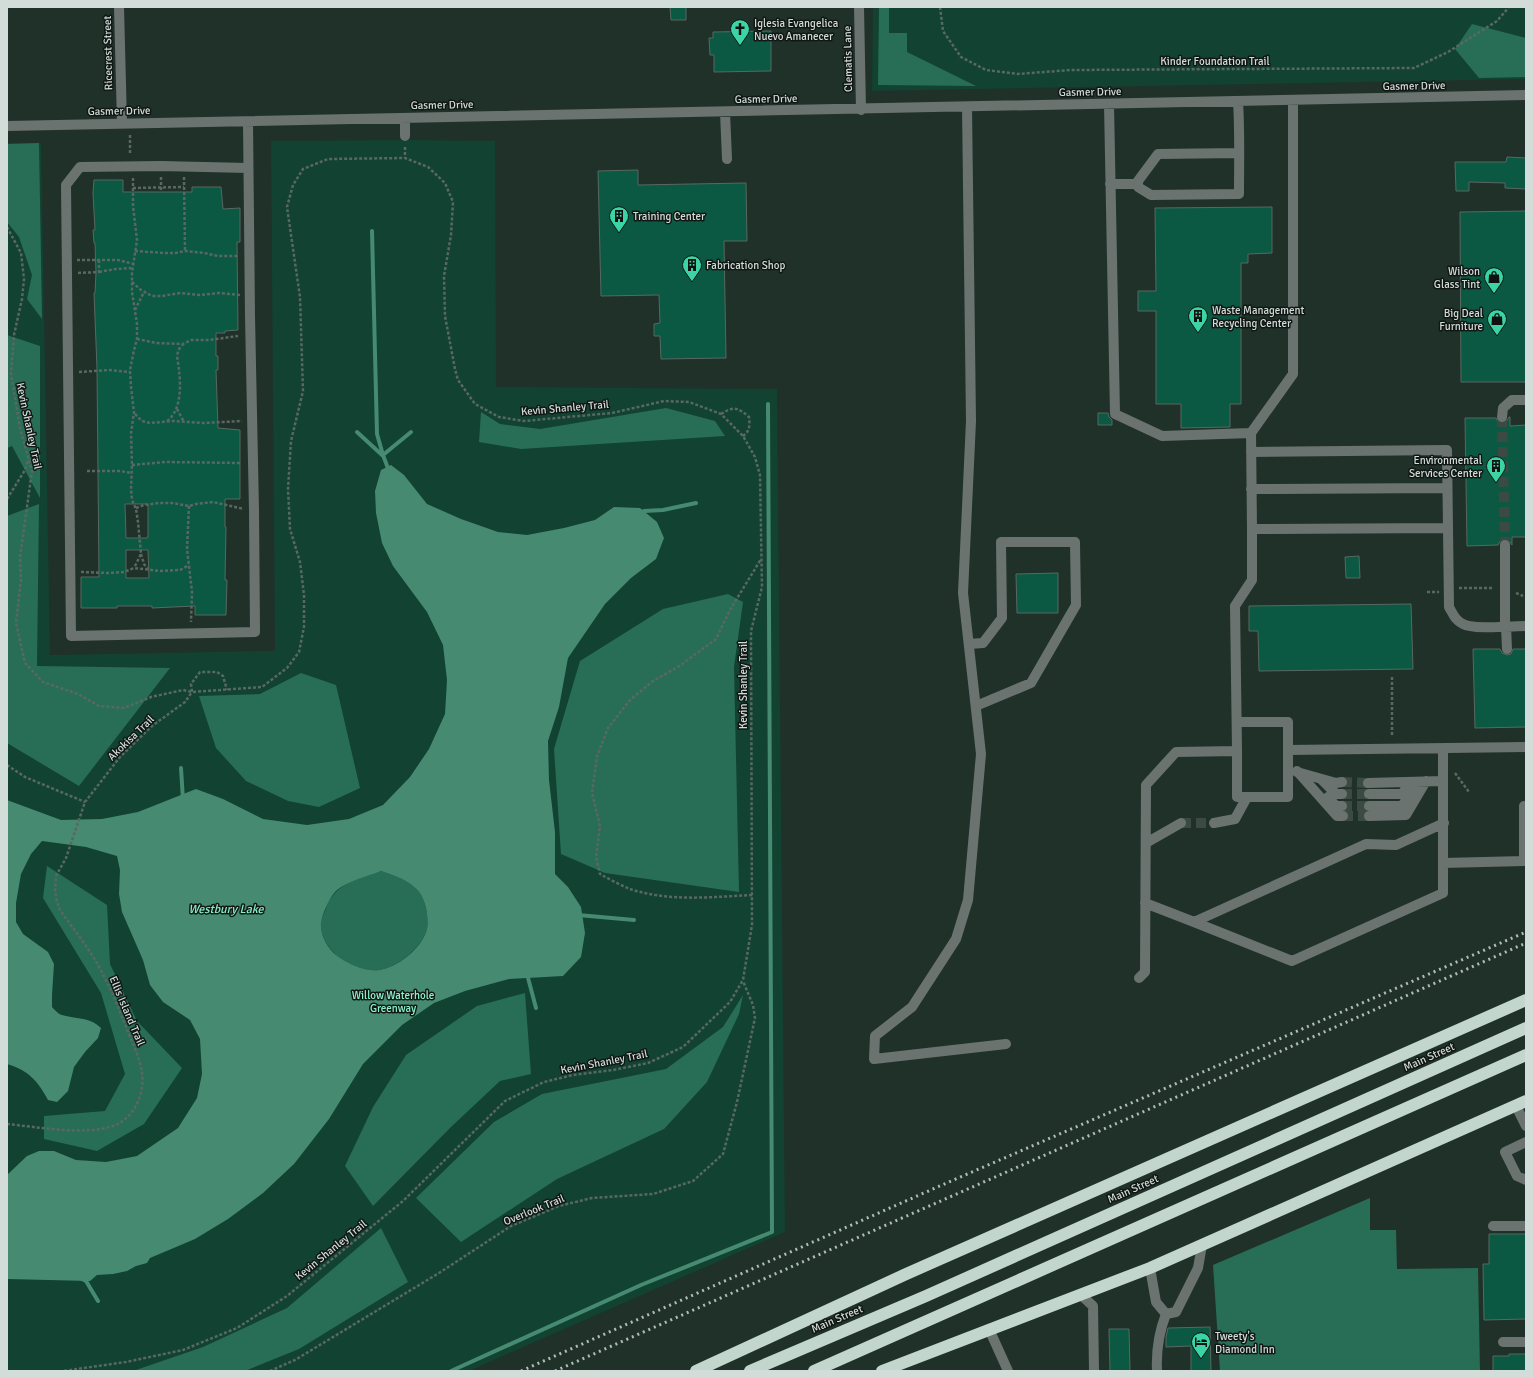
<svg xmlns="http://www.w3.org/2000/svg" width="1533" height="1378" font-family="Signika,sans-serif">
<style>
.green{fill:#114232}
.forest{fill:#286e56}
.water{fill:#468a72;fill-rule:evenodd}
.lines{fill:none;stroke-linecap:round;stroke-linejoin:round}
.stream{stroke:#468a72;stroke-width:4}
.building{fill:#0b5943;stroke:#576961;fill-rule:evenodd}
.minor-tunnel{stroke:#3b4b44;stroke-width:10;stroke-dasharray:10 5;stroke-linecap:butt}
.path{stroke:#596862;stroke-width:2.5;stroke-dasharray:3 2;stroke-linecap:butt}
.minor{stroke:#6b7370;stroke-width:10}
.highway{stroke:#c2d6cd;stroke-width:12}
.rail{stroke:#b1bcb8;stroke-width:3;stroke-dasharray:2 4;stroke-linecap:butt}
.labels{text-anchor:middle;dominant-baseline:central;stroke-width:3;stroke-linejoin:round;paint-order:stroke}
.poi-label{font-size:11px;fill:#d2dcd8;stroke:#101714;text-anchor:start}
.street-label{font-size:11px;fill:#d2dcd8;stroke:#101714}
.park-label{font-size:11px;fill:#8df3cd;stroke:#101714}
.water-label{font-size:12px;font-style:italic;fill:#89efc9;stroke:#101714}
</style>
<rect width="100%" height="100%" fill="#20312a"/>
<path class="green" d="M 873,7 L 1526,7 L 1526,79 L 872,91 Z
M 406,140 L 495,141 L 496,387 L 777,389 L 785,1232 L 469,1371 L 7,1371 L 7,143 L 41,143 L 50,655 L 275,651 L 271,141 Z"/>
<path class="forest" d="M 879,7 L 889,7 L 889,33 L 907,33 L 907,52 L 976,86 L 878,85 Z
M 1472,24 L 1526,38 L 1526,77 L 1479,78 L 1455,49 Z
M 39,143 L 42,319 L 27,299 L 32,275 L 19,237 L 7,222 L 7,144 Z
M 7,335 L 40,346 L 40,498 L 12,446 L 7,448 Z
M 666,408 L 715,421 L 725,436 L 521,449 L 479,442 L 481,412 L 500,424 L 540,429 Z
M 39,504 L 37,666 L 170,668 L 79,786 L 7,743 L 7,516 Z
M 728,594 L 743,602 L 734,667 L 739,892 L 605,873 L 561,854 L 554,749 L 580,661 L 663,609 Z
M 301,673 L 336,685 L 360,788 L 319,807 L 288,801 L 246,781 L 216,748 L 199,696 L 260,694 Z
M 47,866 L 107,905 L 110,964 L 137,1021 L 182,1068 L 144,1124 L 97,1151 L 44,1139 L 44,1116 L 105,1111 L 125,1074 L 101,993 L 43,898 Z
M 381,871 C 392,875 406,879 414,887 C 421,892 424,900 426,908 C 427,914 429,925 426,932 C 420,948 401,964 384,969 C 369,974 344,964 334,953 C 327,946 321,935 321,926 C 320,922 323,915 325,911 C 333,884 357,879 381,871 Z
M 525,993 L 531,1074 L 500,1081 L 450,1128 L 373,1206 L 345,1166 L 373,1107 L 406,1055 L 477,1006 Z
M 743,995 L 739,1014 L 707,1082 L 664,1129 L 557,1179 L 461,1242 L 416,1198 L 494,1122 L 542,1094 L 666,1069 L 723,1027 Z
M 1370,1198 L 1370,1230 L 1396,1230 L 1397,1269 L 1478,1268 L 1480,1371 L 1220,1371 L 1213,1265 Z
M 381,1228 L 408,1282 L 299,1349 L 245,1371 L 133,1371 L 203,1347 L 287,1308 Z"/>
<path class="water" d="M 391,465 L 404,475 L 427,504 L 461,519 L 498,532 L 527,535 L 564,528 L 595,520 L 614,507 L 640,508 L 657,522 L 664,538 L 656,559 L 631,578 L 605,604 L 568,658 L 559,707 L 548,741 L 549,780 L 555,832 L 555,874 L 568,887 L 581,907 L 585,933 L 581,957 L 563,976 L 509,979 L 465,991 L 434,1003 L 402,1025 L 363,1064 L 329,1119 L 294,1164 L 263,1193 L 228,1219 L 195,1239 L 150,1258 L 147,1263 L 136,1266 L 127,1271 L 113,1274 L 97,1275 L 90,1281 L 7,1279 L 7,1175 L 27,1156 L 39,1151 L 54,1151 L 76,1160 L 106,1162 L 137,1156 L 178,1128 L 197,1098 L 202,1074 L 200,1039 L 190,1020 L 163,1002 L 150,985 L 143,960 L 122,912 L 119,894 L 120,870 L 117,856 L 86,847 L 42,841 L 31,854 L 21,874 L 16,903 L 16,922 L 23,934 L 48,952 L 54,964 L 52,995 L 52,1007 C 55,1010 58,1014 62,1015 C 76,1019 90,1017 101,1028 L 98,1038 L 85,1052 L 74,1067 L 68,1091 L 57,1102 L 48,1100 C 38,1081 28,1070 7,1064 L 7,800 L 61,820 L 102,819 L 138,812 L 196,789 L 223,799 L 263,819 L 307,825 L 349,819 L 383,805 L 410,777 L 429,749 L 445,714 L 447,680 L 443,645 L 427,612 L 393,566 L 382,543 L 376,513 L 375,491 L 381,470 ZM 381,871 C 392,875 406,879 414,887 C 421,892 424,900 426,908 C 427,914 429,925 426,932 C 420,949 401,964 384,969 C 369,974 347,964 336,955 C 328,949 321,936 321,926 C 320,918 330,896 337,890 C 350,880 366,877 381,871 Z"/>
<g class="lines">
<path class="stream" d="M 372,231 L 377,434 L 383,455
M 357,432 L 382,455
M 389,471 L 383,455 L 411,432
M 641,514 L 644,511 L 663,510 L 696,503
M 181,768 L 183,800
M 578,915 L 634,920
M 527,974 L 536,1008
M 82,1279 L 86,1281 L 98,1301
M 451,1371 L 641,1285 L 772,1232 L 768,404"/>
</g>
<path class="building" d="M 670,7 L 686,7 L 686,20 L 671,20 Z
M 771,31 L 771,71 L 714,72 L 714,55 L 710,55 L 709,38 L 713,38 L 713,32 Z
M 1507,157 L 1526,158 L 1526,189 L 1505,188 L 1505,183 L 1469,182 L 1469,191 L 1456,191 L 1455,162 L 1506,162 Z
M 638,170 L 638,185 L 746,183 L 747,241 L 724,241 L 726,358 L 661,359 L 660,336 L 654,336 L 654,324 L 660,323 L 659,295 L 601,296 L 598,171 Z
M 94,180 L 123,180 L 123,192 L 192,192 L 192,187 L 221,187 L 223,209 L 240,208 L 240,242 L 237,242 L 238,330 L 225,331 L 225,333 L 216,333 L 216,356 L 218,356 L 218,370 L 216,370 L 218,428 L 240,430 L 240,499 L 225,499 L 225,527 L 226,527 L 225,580 L 227,580 L 226,615 L 195,615 L 195,606 L 152,608 L 152,606 L 117,606 L 117,608 L 81,608 L 81,577 L 99,577 L 97,368 L 94,293 L 95,293 L 96,273 L 95,243 L 94,243 L 93,230 L 95,230 L 93,193 ZM 125,504 L 148,504 L 148,537 L 147,537 L 147,538 L 126,538 ZM 126,550 L 148,550 L 149,578 L 126,578 Z
M 1272,207 L 1272,253 L 1248,254 L 1248,263 L 1241,263 L 1241,404 L 1230,404 L 1230,427 L 1181,428 L 1181,404 L 1156,404 L 1156,311 L 1138,311 L 1138,291 L 1156,291 L 1155,208 Z
M 1526,211 L 1526,382 L 1461,382 L 1460,212 Z
M 1098,413 L 1108,413 L 1109,417 L 1112,420 L 1112,425 L 1098,425 Z
M 1509,417 L 1510,417 L 1510,426 L 1526,425 L 1526,537 L 1512,537 L 1512,545 L 1509,540 L 1505,539 L 1500,541 L 1498,545 L 1467,546 L 1465,418 L 1496,418 L 1498,422 L 1502,423 L 1507,421 Z
M 1359,556 L 1360,578 L 1346,578 L 1345,557 Z
M 1058,573 L 1058,613 L 1017,613 L 1016,574 Z
M 1411,604 L 1413,669 L 1259,671 L 1258,631 L 1249,631 L 1249,606 Z
M 1473,649 L 1500,649 L 1502,653 L 1507,655 L 1511,654 L 1513,649 L 1526,649 L 1526,727 L 1475,728 Z
M 1489,1234 L 1526,1234 L 1526,1319 L 1484,1320 L 1483,1264 L 1489,1264 Z
M 1210,1327 L 1211,1371 L 1191,1371 L 1191,1346 L 1166,1347 L 1166,1337 L 1168,1328 Z
M 1109,1329 L 1129,1329 L 1130,1371 L 1110,1371 Z
M 1509,1354 L 1526,1354 L 1526,1371 L 1493,1371 L 1493,1356 L 1509,1356 Z"/>
<g class="lines">
<path class="minor-tunnel" d="M 1502,417 L 1505,545
M 1342,782 L 1368,783
M 1342,794 L 1369,794
M 1342,806 L 1369,806
M 1343,816 L 1369,816
M 1181,823 L 1214,823"/>
<path class="path" d="M 940,7 L 943,31 L 961,57 L 986,70 L 1018,74 L 1071,70 L 1414,68 L 1448,52 L 1497,21 L 1509,7
M 130,135 L 130,155
M 405,147 L 405,158
M 161,177 L 161,192
M 184,177 L 185,251
M 133,178 L 133,206 L 137,240 L 132,273 L 132,292 L 137,324 L 137,339 L 134,350 L 130,370 L 131,387 L 134,412 L 131,433 L 132,465 L 131,489 L 132,500 L 136,509 L 138,522 L 141,554 L 134,568
M 133,188 L 184,187
M 7,227 L 21,253 L 24,279 L 22,299 L 14,335 L 11,374 L 20,428 L 32,471 L 20,557 L 21,580 L 16,623 L 25,663 L 43,682 L 78,694 L 99,706 L 124,708 L 151,697 L 183,690 L 192,692 L 262,687 L 287,668 L 299,652 L 304,627 L 304,595 L 300,562 L 290,529 L 288,489 L 291,441 L 303,391 L 300,297 L 287,207 L 293,185 L 303,169 L 328,159 L 405,158 L 428,167 L 445,183 L 453,202 L 451,235 L 444,276 L 445,316 L 455,369 L 458,380 L 475,404 L 499,417 L 524,421 L 612,413 L 664,401 L 689,402 L 721,414 L 743,436 L 755,457 L 760,475 L 762,587 L 751,631 L 752,925 L 743,980 L 730,1002 L 683,1047 L 648,1063 L 613,1070 L 573,1075 L 544,1082 L 505,1101 L 403,1201 L 287,1296 L 237,1328 L 183,1350 L 126,1362 L 63,1371
M 135,251 L 164,253 L 175,253 L 185,251 L 204,253 L 218,256 L 238,256
M 77,260 L 118,260 L 134,264
M 99,272 L 115,269 L 133,268
M 78,273 L 99,272 L 99,260
M 132,282 L 141,290 L 152,296 L 162,296 L 180,293 L 200,295 L 219,293 L 240,295
M 135,310 L 144,292
M 137,339 L 156,343 L 183,344 L 191,340 L 209,340 L 238,336
M 79,372 L 109,370 L 130,372
M 177,409 L 184,422
M 135,414 L 142,421 L 150,423 L 173,421 L 203,423 L 242,421
M 721,414 C 734,406 737,407 749,417 C 750,425 750,431 743,436
M 167,421 C 181,411 181,387 179,371 C 179,365 176,357 178,352 C 178,349 182,346 183,344
M 132,465 L 165,462 L 241,463
M 87,471 L 120,471 L 131,473
M 7,499 L 25,470 L 28,460
M 189,506 L 187,549 L 192,592 L 191,622
M 136,508 L 144,505 L 159,503 L 172,503 L 189,506 L 196,504 L 213,502 L 244,509
M 141,554 L 144,564 L 148,569
M 81,572 L 109,573 L 124,572 L 134,568 L 160,571 L 180,570 L 189,565
M 1459,588 L 1494,588
M 1427,592 L 1439,592
M 1516,593 L 1523,596
M 1392,677 L 1392,737
M 7,765 L 25,777 L 85,802
M 1455,773 L 1469,792
M 752,895 C 712,897 669,902 630,889 C 620,885 609,879 600,874 L 596,857 L 600,826 L 592,793 L 597,756 L 608,728 L 630,700 L 653,681 L 681,665 L 716,639 L 730,610 L 761,559
M 7,1124 C 38,1127 80,1135 110,1127 C 134,1120 145,1095 142,1072 C 140,1060 135,1048 130,1037 C 120,1012 111,988 98,965 C 87,946 73,928 60,910 L 57,902 L 55,891 L 56,876 L 66,858 L 85,802 L 120,757 L 152,726 L 185,702 L 192,692 L 191,684 L 200,672 L 217,672 L 223,676 L 227,690
M 270,1371 L 295,1360 L 439,1273 L 511,1226 L 559,1206 L 592,1198 L 653,1194 L 693,1181 L 723,1154 L 737,1102 L 755,1018 L 753,1005 L 743,981"/>
<path class="minor" d="M 119,7 L 122,123
M 859,7 L 861,110
M 1238,102 C 1240,132 1239,163 1239,194 L 1151,195 L 1138,187 L 1138,181 L 1158,154 L 1239,153
M 1109,104 L 1115,414 L 1162,436 L 1251,433 L 1293,374 L 1293,100
M 967,107 L 971,421 L 963,593 L 981,754 L 968,900 L 956,939 L 912,1007 L 875,1036 L 874,1059 L 1006,1044
M 725,112 L 727,159
M 405,118 L 405,136
M 248,122 L 250,316 L 254,510 L 255,632 L 71,636 L 66,185 L 80,167 L 161,166 L 248,168
M 7,126 L 1526,95
M 1110,184 L 1138,184
M 1502,417 L 1503,408 L 1512,400 L 1526,400
M 1251,433 L 1252,529 L 1447,528
M 1251,452 L 1447,450 L 1449,607 C 1453,614 1455,620 1463,624 C 1473,630 1513,626 1526,626
M 1251,489 L 1447,488
M 1505,545 L 1505,626
M 1506,626 L 1507,649
M 969,644 L 983,643 L 1002,618 L 1001,542 L 1075,542 L 1076,605 L 1031,683 L 976,706
M 1237,722 L 1288,722 L 1288,797 L 1237,797 L 1237,751
M 1288,750 L 1526,747
M 1297,771 L 1337,816 L 1343,816
M 1297,772 L 1336,783 L 1342,782
M 1322,780 L 1336,794 L 1342,794
M 1368,783 L 1443,781
M 1369,794 L 1402,794 L 1410,783
M 1328,797 L 1336,806 L 1342,806
M 1369,806 L 1402,806 L 1418,782
M 1369,816 L 1406,815 L 1426,781
M 1214,823 L 1235,819 L 1247,797
M 1146,843 L 1181,823
M 1443,863 L 1524,861 L 1524,806
M 1145,903 L 1194,922 L 1366,844 L 1396,845 L 1444,823
M 1194,922 L 1292,961 L 1443,893 L 1443,749
M 1139,978 L 1145,972 L 1146,785 L 1176,752 L 1237,751 L 1235,606 L 1252,580 L 1252,529
M 1516,1106 L 1526,1126
M 1526,1142 L 1505,1152 L 1517,1176 L 1526,1180
M 1493,1226 L 1526,1226
M 1150,1268 L 1156,1302 L 1166,1314 L 1176,1312 L 1198,1268 L 1202,1245
M 1081,1295 L 1093,1306 L 1094,1371
M 989,1329 L 1008,1371
M 1503,1342 L 1526,1342
M 1157,1371 C 1156,1351 1159,1332 1166,1314"/>
<path class="highway" d="M 696,1371 L 904,1275 L 1526,1000
M 750,1371 L 926,1296 L 1526,1028
M 814,1371 L 1526,1055
M 882,1371 L 1150,1268 L 1526,1101"/>
<path class="rail" d="M 521,1371 L 942,1185 L 1526,932
M 555,1371 L 1526,943"/>
</g>
<defs>
<g id="church-pin" transform="scale(1)"><path d="M0 17L-7.5 6A9.5 9.5 0 1 1 7.5 6Z" fill="#3ad4a5" stroke="#101714"/><path d="M-1.2-6h2.4v3.5h3.3v2.4h-3.3V6h-2.4V-.1h-3.3v-2.4h3.3Z" fill="#111"/></g>
<g id="building-pin" transform="scale(1)"><path d="M0 17L-7.5 6A9.5 9.5 0 1 1 7.5 6Z" fill="#3ad4a5" stroke="#101714"/><path d="M-4-6H4V6H1V3H-1V6H-4ZM-2.5-4.3h1.7v1.8h-1.7ZM.8-4.3h1.7v1.8H.8ZM-2.5-1h1.7V.8h-1.7ZM.8-1h1.7V.8H.8Z" fill="#111"/></g>
<g id="shop-pin" transform="scale(1)"><path d="M0 17L-7.5 6A9.5 9.5 0 1 1 7.5 6Z" fill="#3ad4a5" stroke="#101714"/><path d="M-5-2.5h2.3a2.7 3.5 0 0 1 5.4 0H5L5.5 6h-11ZM-1.5-2.5h3a1.5 2.3 0 0 0-3 0Z" fill="#111"/></g>
<g id="hotel-pin" transform="scale(1)"><path d="M0 17L-7.5 6A9.5 9.5 0 1 1 7.5 6Z" fill="#3ad4a5" stroke="#101714"/><path d="M-6-4.5h1.5V1H6V5H4.5V3h-9V5H-6ZM-4 0a1.8 1.8 0 1 1 3.6 0ZM.5 0V-2.5h3Q6-2.5 6 0Z" fill="#111"/></g>
</defs>
<g fill-rule="evenodd">
<use href="#church-pin" x="740" y="29"/>
<use href="#building-pin" x="619" y="216"/>
<use href="#building-pin" x="692" y="265"/>
<use href="#shop-pin" x="1494" y="277"/>
<use href="#building-pin" x="1198" y="316"/>
<use href="#shop-pin" x="1497" y="319"/>
<use href="#building-pin" x="1496" y="466"/>
<use href="#hotel-pin" x="1201" y="1342"/>
</g>
<g class="labels">
<g class="poi-label">
<text x="754" y="23">Iglesia Evangelica<tspan x="754" dy="13">Nuevo Amanecer</tspan></text>
<text x="633" y="216">Training Center</text>
<text x="706" y="265">Fabrication Shop</text>
<text x="1480" y="271" text-anchor="end">Wilson<tspan x="1480" dy="13">Glass Tint</tspan></text>
<text x="1212" y="310">Waste Management<tspan x="1212" dy="13">Recycling Center</tspan></text>
<text x="1483" y="313" text-anchor="end">Big Deal<tspan x="1483" dy="13">Furniture</tspan></text>
<text x="1482" y="460" text-anchor="end">Environmental<tspan x="1482" dy="13">Services Center</tspan></text>
<text x="1215" y="1336">Tweety's<tspan x="1215" dy="13">Diamond Inn</tspan></text>
</g>
<g class="street-label">
<text transform="translate(108 53) rotate(-91)">Ricecrest Street</text>
<text transform="translate(848 59) rotate(-91)">Clematis Lane</text>
<text x="1215" y="61">Kinder Foundation Trail</text>
<text transform="translate(1414 86) rotate(-1)">Gasmer Drive</text>
<text transform="translate(1090 92) rotate(-1)">Gasmer Drive</text>
<text transform="translate(766 99) rotate(-1)">Gasmer Drive</text>
<text transform="translate(442 105) rotate(-1)">Gasmer Drive</text>
<text transform="translate(119 111) rotate(-1)">Gasmer Drive</text>
<text transform="translate(565 408) rotate(-5)">Kevin Shanley Trail</text>
<text transform="translate(29 426) rotate(78)">Kevin Shanley Trail</text>
<text transform="translate(743 685) rotate(-90)">Kevin Shanley Trail</text>
<text transform="translate(131 738) rotate(-44)">Akokisa Trail</text>
<text transform="translate(127 1011) rotate(67)">Ellis Island Trail</text>
<text transform="translate(1429 1057) rotate(-24)">Main Street</text>
<text transform="translate(604 1062) rotate(-11)">Kevin Shanley Trail</text>
<text transform="translate(1133 1189) rotate(-24)">Main Street</text>
<text transform="translate(534 1210) rotate(-22)">Overlook Trail</text>
<text transform="translate(331 1250) rotate(-39)">Kevin Shanley Trail</text>
<text transform="translate(837 1319) rotate(-23)">Main Street</text>
</g>
<g class="park-label">
<text x="393" y="995">Willow Waterhole<tspan x="393" dy="13">Greenway</tspan></text>
</g>
<g class="water-label">
<text x="226" y="909">Westbury Lake</text>
</g>
</g>
<rect width="1533" height="1378" fill="none" stroke="#d2dcd8" stroke-width="16"/>
</svg>
